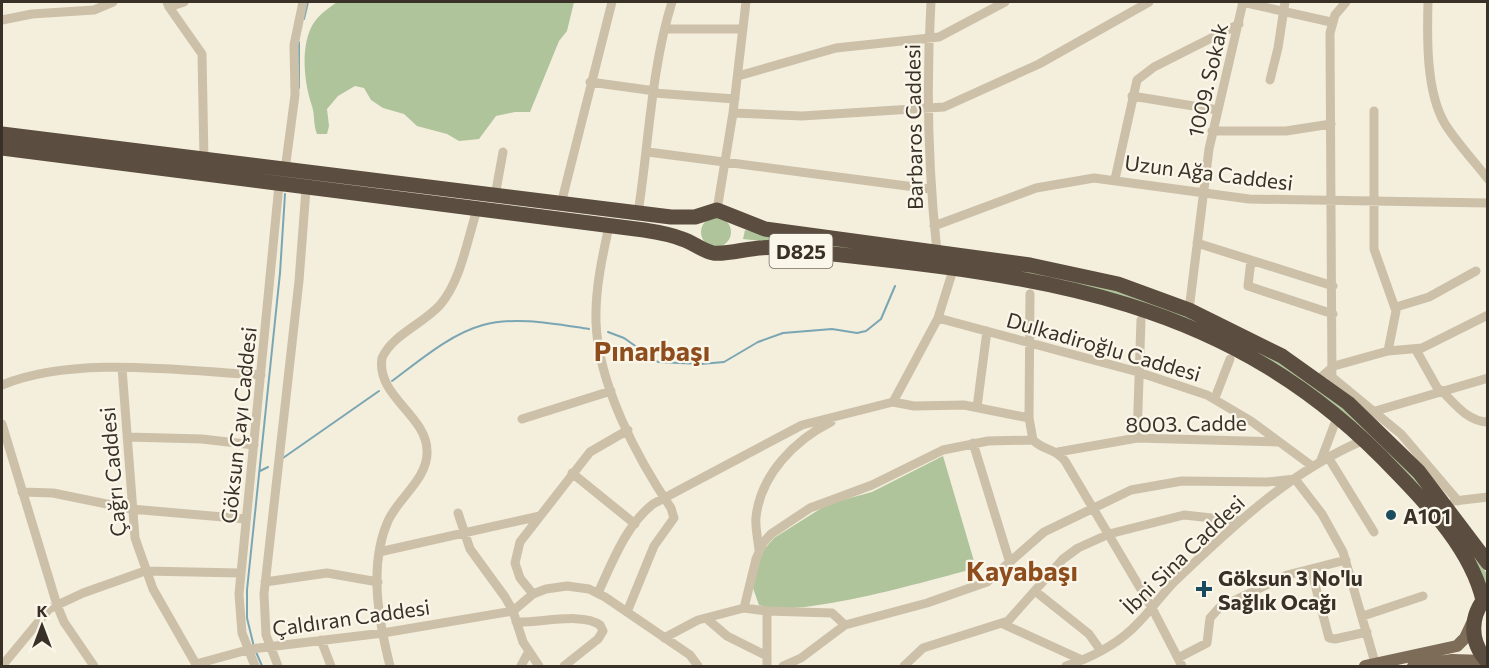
<svg xmlns="http://www.w3.org/2000/svg" width="1489" height="668" font-family="Commissioner,sans-serif">
<style>
.green{fill:#afc49b}
.lines{fill:none;stroke-linecap:round;stroke-linejoin:round}
.stream{stroke:#7aa6b3;stroke-width:2}
.minor{stroke:#cdc0a8;stroke-width:9}
.major{stroke:#7c6c58;stroke-width:12}
.highway{stroke:#5b4d3f;stroke-width:15}
.poi-dot{fill:#1b4c5e;stroke:#fbf6ea;stroke-width:2}
.labels{text-anchor:middle;dominant-baseline:central;stroke-width:4.5;stroke-linejoin:round;paint-order:stroke}
.shield{fill:#fbf6ea;stroke:#736c62;stroke-width:1.5}
.shield-label{font-size:20px;font-weight:bold;fill:#393128}
.street-label{font-size:21px;fill:#393128;stroke:#fbf6ea}
.poi-label{font-size:21px;font-weight:bold;fill:#393128;stroke:#fbf6ea;text-anchor:start}
.district-label{font-size:27px;font-weight:bold;fill:#8e4d1c;stroke:#fbf6ea}
</style>
<rect width="100%" height="100%" fill="#f4eedd"/>
<path class="green" d="M 337,2 L 574,2 L 567,31 L 559,41 L 530,112 L 515,112 L 496,116 L 479,139 L 459,141 L 447,134 L 417,126 L 404,114 L 383,108 L 371,100 L 364,88 L 355,86 L 338,96 L 327,109 L 329,126 L 327,134 L 317,134 C 313,124 315,115 312,106 C 304,83 300,46 313,24 C 320,13 328,9 337,2 Z
M701 232a15 15 0 1 1 30 0a15 15 0 1 1-30 0Z
M 745,230 L 1085,280 L 1167,306 L 1285,364 L 1345,407 L 1403,461 L 1471,548 L 1487,574 L 1487,589 L 1480,573 L 1402,469 L 1371,438 L 1303,382 L 1236,342 L 1208,328 L 1123,296 L 1063,280 L 888,255 L 743,239 Z
M 943,456 L 976,568 C 934,579 796,620 759,605 L 753,588 L 762,552 L 774,538 L 828,504 L 872,492 Z"/>
<g class="lines">
<path class="stream" d="M 304,19 L 308,2
M 299,42 L 299,88
M 608,332 L 624,338 L 658,362 L 701,364 L 724,362 L 758,342 L 783,333 L 832,329 L 857,333 L 866,331 L 881,319 L 895,286
M 392,381 C 419,361 450,334 483,325 C 516,316 555,324 589,329
M 283,458 L 379,391
M 260,471 L 268,467
M 254,647 L 247,618 L 247,590 L 280,273 L 285,194
M 256,652 L 262,666"/>
<path class="minor" d="M 167,2 L 169,7 L 184,2
M 931,2 C 926,85 928,168 937,252
M 1242,2 L 1331,22
M 1428,2 C 1427,38 1426,92 1445,124 C 1457,143 1474,161 1488,179
M 169,7 L 202,54 L 204,160
M 2,20 L 32,14 L 94,10 L 113,2
M 665,29 L 743,29
M 738,76 L 836,48 L 939,37 L 1005,2
M 1270,80 L 1278,48 L 1285,2
M 590,82 L 655,91
M 654,93 L 735,99
M 1132,96 L 1218,110
M 1374,111 L 1374,249 L 1396,311 L 1388,351
M 733,113 L 802,116 L 944,107 L 1039,64 L 1149,2
M 1212,131 L 1286,131 L 1331,124
M 648,152 L 930,189
M 285,170 L 295,95 L 294,45 L 303,2
M 1115,179 L 1137,80 L 1154,67 L 1239,24
M 495,196 L 503,152
M 561,204 L 612,2
M 717,210 L 733,113 L 746,2
M 638,213 C 649,143 651,69 672,2
M 609,226 C 602,258 595,290 596,322 C 598,384 637,458 671,508 L 674,518 L 654,546 L 627,612
M 934,226 L 1036,188 L 1094,178 L 1249,199 L 1488,203
M 1197,243 L 1333,286
M 1251,260 L 1248,286 L 1333,314
M 1030,294 L 1029,418 L 1033,440
M 1396,307 L 1429,297 L 1476,271
M 1189,310 L 1209,149 L 1243,2
M 938,318 L 1138,372 L 1207,395 L 1251,421 L 1312,466
M 1416,350 L 1439,391
M 122,368 L 135,538 L 153,589 L 197,666
M 1333,378 L 1401,434 L 1458,501
M 1318,380 L 1334,366 L 1388,351 L 1422,348 L 1488,315
M 2,385 C 75,355 183,371 261,375
M 1332,390 L 1330,33 L 1335,15 L 1346,2
M 1441,390 C 1454,403 1468,422 1488,422
M 1215,398 L 1230,359
M 893,402 L 938,318 L 953,270
M 893,402 L 914,406 L 964,405 L 1029,418
M 977,407 L 987,331
M 1372,412 L 1488,378
M 522,419 L 611,391
M 2,424 L 57,605 L 64,622 L 94,666
M 127,437 L 202,439 L 254,445
M 1137,438 L 1141,320
M 1033,440 C 1044,451 1055,448 1065,461 L 1152,608 L 1182,666
M 973,443 L 1010,563
M 1058,452 L 1137,438 L 1279,442
M 1328,457 L 1374,532
M 1321,460 L 1338,415
M 572,473 L 635,524
M 22,492 L 53,493 L 131,509 L 246,519
M 1454,501 L 1488,497
M 458,513 L 470,549 L 505,597 L 513,611 L 523,642 L 539,666
M 759,550 C 758,539 755,528 756,517 C 761,474 795,440 831,422
M 379,552 L 540,516
M 1311,569 L 1329,638 L 1335,639 L 1367,632
M 265,582 L 327,573 L 378,582
M 1035,591 L 1089,634 L 1101,651
M 598,593 C 612,563 626,525 653,504 L 802,425 L 893,402
M 533,594 L 520,578 L 515,563 L 520,542 L 590,452 L 628,430
M 744,608 L 767,611 L 767,666
M 767,611 L 832,613 L 845,625
M 1363,616 L 1423,596
M 706,618 L 727,636 L 767,656
M 516,622 C 540,623 582,612 600,625 L 603,631 L 598,639 L 564,666
M 1003,624 L 1082,660
M 664,638 L 698,620 L 744,608 L 756,559 L 763,543 L 771,534 L 810,508 L 872,485 L 943,450 L 988,441 L 1033,440
M 321,640 L 331,666
M 1178,658 L 1207,643 L 1210,618 L 1219,608 L 1287,575 L 1346,560
M 196,664 L 251,649 L 383,633 L 513,611 L 533,594 L 546,589 L 567,586 L 589,589 L 605,597 L 690,655 L 698,666
M 2,666 L 49,609 L 83,593 L 145,571 L 240,573
M 255,666 L 242,633 L 239,594 L 279,185
M 278,666 L 266,635 L 264,594 L 299,281 L 306,189
M 390,666 C 379,622 368,566 388,521 C 398,498 429,478 427,450 C 426,415 376,396 382,358 C 392,335 423,324 440,305 C 461,281 467,240 477,210
M 521,666 L 528,653
M 783,666 L 801,658 L 845,625 L 927,603 L 987,582 L 1044,532 L 1131,490 L 1182,481 L 1267,482 L 1295,479 L 1322,514 L 1343,552 L 1376,666
M 904,666 L 923,648 L 1008,621 L 1063,559 L 1078,548 L 1109,534 L 1184,515 L 1240,521
M 1066,666 C 1093,657 1119,644 1139,622 C 1152,609 1162,594 1175,581 C 1232,527 1290,471 1364,440"/>
<path class="major" d="M 1365,666 L 1457,646 L 1465,638 L 1473,621
M 1413,666 L 1452,660 L 1486,661"/>
<path class="highway" d="M 2,134 L 671,217 L 695,217 L 717,210 L 765,229 L 1030,265 L 1118,284 L 1189,310 L 1282,356 L 1348,403 L 1419,472 L 1488,563
M 2,148 L 644,230 C 657,232 670,234 682,239 C 692,242 703,251 713,253 C 731,255 755,245 776,248 C 1015,274 1221,285 1396,472 C 1431,508 1471,550 1483,600
M 1488,595 C 1469,615 1469,642 1488,662"/>
</g>
<g class="poi-dot">
<circle cx="1391" cy="515" r="6"/>
<path d="M1201 580h6v6h6v6h-6v6h-6v-6h-6v-6h6z"/>
</g>
<g class="labels">
<rect class="shield" x="769.5" y="234" width="63" height="34" rx="4.5"/>
<g class="shield-label">
<text x="801" y="251">D825</text>
</g>
<g class="street-label">
<text transform="translate(1207 80) rotate(-77)">1009. Sokak</text>
<text transform="translate(913 127) rotate(-91)">Barbaros Caddesi</text>
<text transform="translate(1209 172) rotate(7)">Uzun Ağa Caddesi</text>
<text transform="translate(1104 346) rotate(16)">Dulkadiroğlu Caddesi</text>
<text transform="translate(1186 423) rotate(-1)">8003. Cadde</text>
<text transform="translate(238 425) rotate(-84)">Göksun Çayı Caddesi</text>
<text transform="translate(112 472) rotate(-95)">Çağrı Caddesi</text>
<text transform="translate(1183 554) rotate(-44)">İbni Sina Caddesi</text>
<text transform="translate(351 617) rotate(-8)">Çaldıran Caddesi</text>
</g>
<g class="poi-label">
<text x="1403" y="515">A101</text>
<text x="1218" y="577">Göksun 3 No'lu<tspan x="1218" dy="24">Sağlık Ocağı</tspan></text>
</g>
<g class="district-label">
<text x="652" y="350">Pınarbaşı</text>
<text x="1022" y="570">Kayabaşı</text>
</g>
</g>
<rect width="1489" height="668" fill="none" stroke="#393128" stroke-width="6"/>
<g transform="translate(42 626)" stroke="#fbf6ea" stroke-width="4.5" paint-order="stroke">
<path d="M0-4.5L10 22L0 15L-10 22Z" fill="#393128"/>
<text y="-9" font-size="16" font-weight="bold" text-anchor="middle" fill="#393128">K</text>
</g>
</svg>
